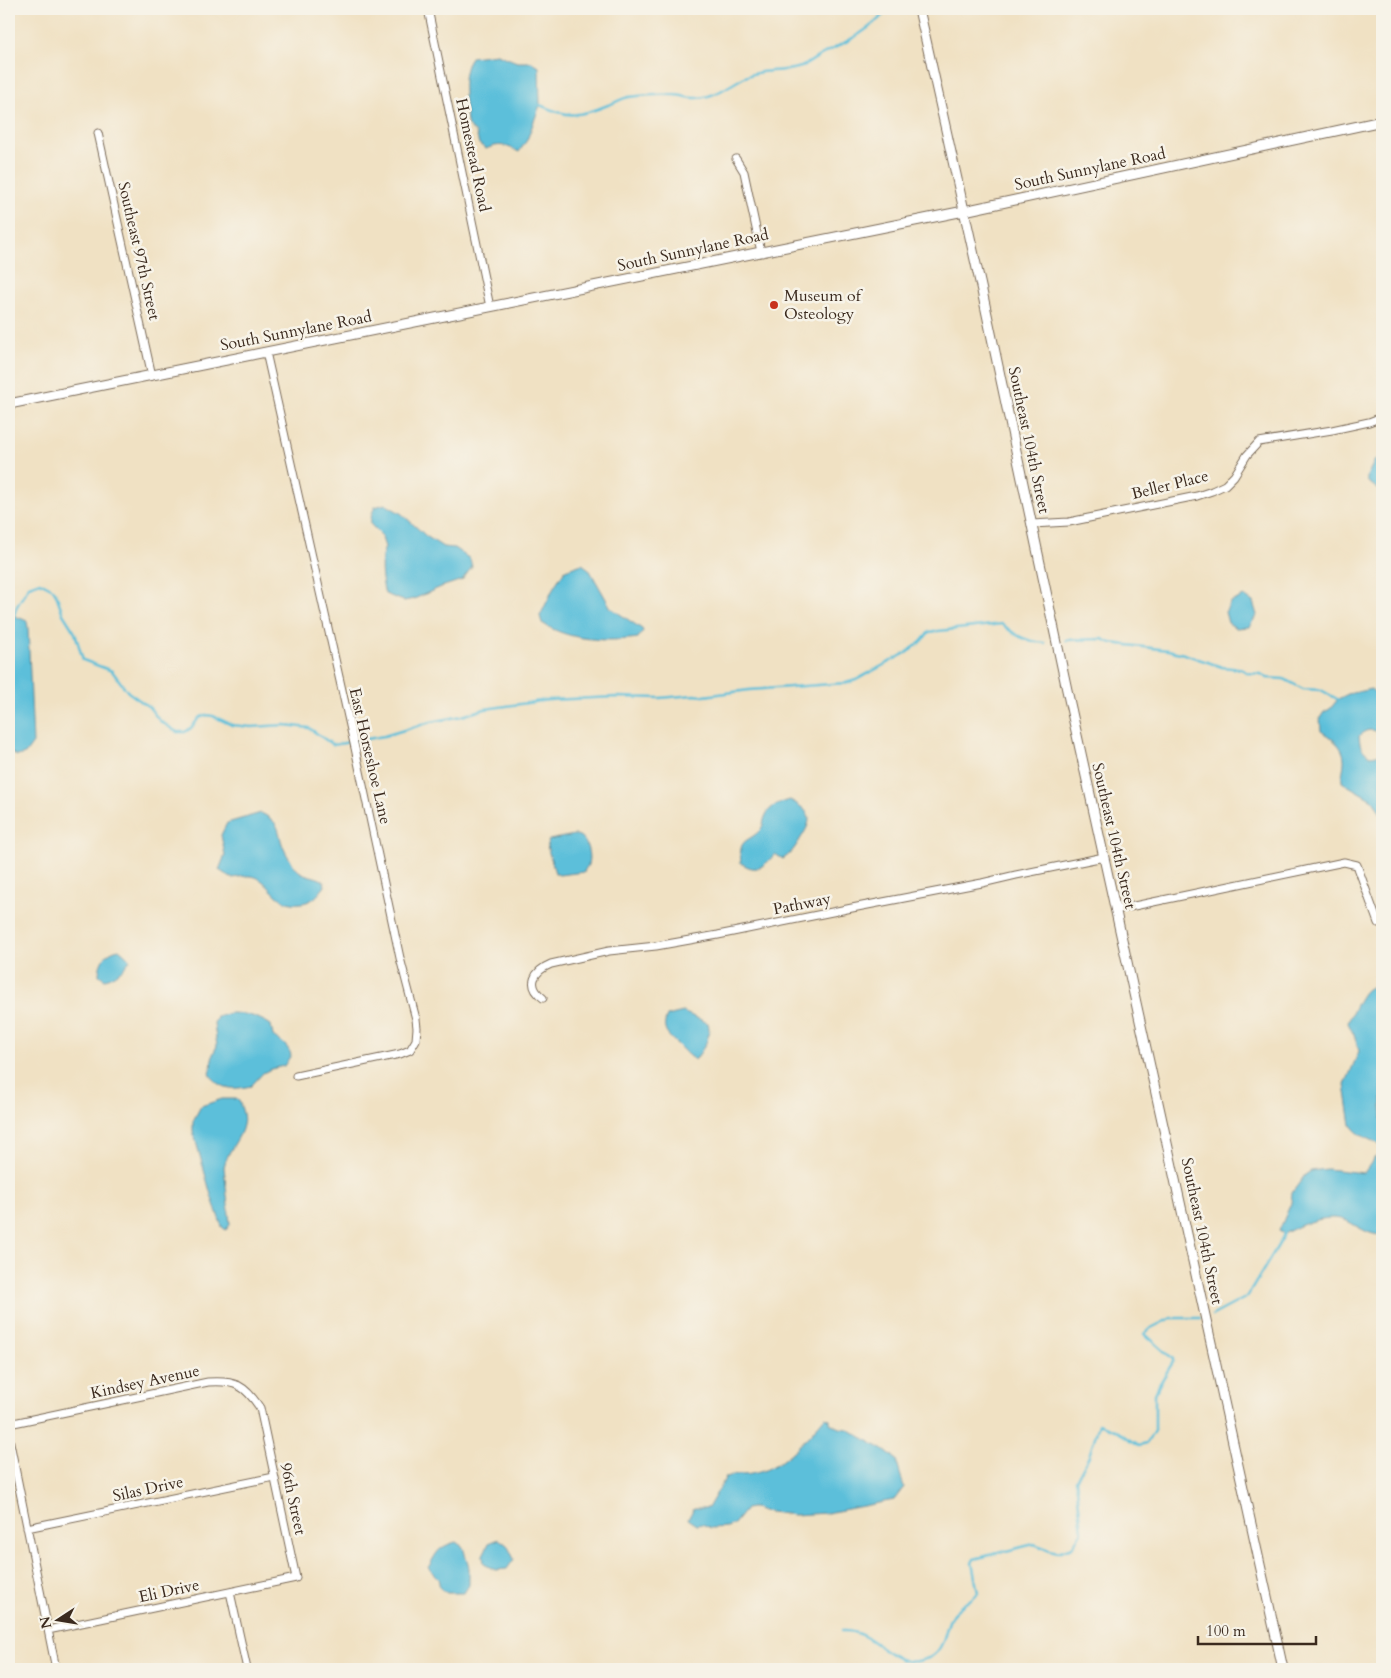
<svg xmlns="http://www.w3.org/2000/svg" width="1391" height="1678" font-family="Cardo,serif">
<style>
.water{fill:#5cbfda;stroke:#4c747c}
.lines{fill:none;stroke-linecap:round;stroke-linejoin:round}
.stream{stroke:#5cbfda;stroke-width:2.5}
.minor-casing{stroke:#7a6a58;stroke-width:9}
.tertiary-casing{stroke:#7a6a58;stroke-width:11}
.minor{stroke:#fff;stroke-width:7}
.tertiary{stroke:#fff;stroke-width:9}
.poi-dot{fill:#c8321e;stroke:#f7f3e8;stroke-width:2}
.labels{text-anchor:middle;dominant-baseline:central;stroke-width:5;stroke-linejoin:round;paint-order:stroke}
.street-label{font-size:16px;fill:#3b2a1e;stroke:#f7f3e8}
.poi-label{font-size:16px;fill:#3b2a1e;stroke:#f7f3e8;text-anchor:start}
</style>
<rect width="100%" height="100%" fill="#f7f3e8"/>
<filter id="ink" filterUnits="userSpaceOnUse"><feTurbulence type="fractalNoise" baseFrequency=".02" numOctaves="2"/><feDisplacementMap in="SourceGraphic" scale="10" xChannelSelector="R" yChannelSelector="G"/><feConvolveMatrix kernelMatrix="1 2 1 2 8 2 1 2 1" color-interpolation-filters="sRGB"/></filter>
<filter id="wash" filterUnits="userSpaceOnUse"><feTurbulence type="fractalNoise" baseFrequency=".0096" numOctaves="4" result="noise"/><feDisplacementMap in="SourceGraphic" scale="20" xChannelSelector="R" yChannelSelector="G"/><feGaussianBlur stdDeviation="1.12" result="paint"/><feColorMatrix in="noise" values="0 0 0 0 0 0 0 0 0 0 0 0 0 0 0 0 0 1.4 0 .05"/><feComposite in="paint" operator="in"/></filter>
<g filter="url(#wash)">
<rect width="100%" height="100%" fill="#f0e1c3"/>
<path class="water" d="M 497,54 L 517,62 L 532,62 L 539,67 L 540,105 L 527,140 L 519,152 C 506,145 499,143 486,149 L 479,144 L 476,133 L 468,126 L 467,122 C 465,101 459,76 471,57 Z
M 1382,457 L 1382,492 L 1367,481 L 1367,476 L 1375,460 Z
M 385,504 L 402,514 L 426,536 L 443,547 L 454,548 L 470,559 L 472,567 L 462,580 L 441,587 L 414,599 L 404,601 L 385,594 C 381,579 379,561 385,547 L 381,535 L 371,525 C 370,518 372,513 375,507 Z
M 582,564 L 589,569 L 611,608 L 642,629 L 643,631 L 638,638 C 607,642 569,641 542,623 L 540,616 L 555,585 L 565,570 Z
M 1244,596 L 1253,602 L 1257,615 L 1249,627 L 1236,628 L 1228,623 L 1225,612 L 1231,602 Z
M 13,615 L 27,621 L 28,628 L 33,743 L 25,754 L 17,756 L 9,751 L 9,619 Z
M 1371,689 L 1382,699 L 1382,734 C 1374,729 1366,728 1359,736 C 1360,747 1362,751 1371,756 L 1382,754 L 1382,816 L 1374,801 L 1342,782 C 1341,774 1344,769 1344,762 C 1345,747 1333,739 1321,731 L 1320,718 L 1324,712 L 1330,709 L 1338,699 L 1348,694 Z
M 790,800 C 814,813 813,820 799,841 C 795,848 790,855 783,859 L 775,854 C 764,866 757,874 741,863 C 738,836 748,844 761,829 C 764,825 763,821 765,817 C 769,806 780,803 790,800 Z
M 261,813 C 284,824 276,833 285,851 C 288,857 292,863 296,868 C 303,877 315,875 324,881 L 325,886 C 318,895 313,902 301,903 C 274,907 270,878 251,876 C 245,875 237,878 231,878 L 219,870 L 225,855 L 221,835 L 227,823 Z
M 574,835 C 586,834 591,854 588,865 C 587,867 585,869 584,872 L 559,875 L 555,873 L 547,846 L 549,840 Z
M 119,949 L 126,955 L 130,960 C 124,969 115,977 105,979 L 99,975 C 99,962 106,951 119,949 Z
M 1382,977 L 1382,1145 C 1371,1140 1358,1136 1351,1125 L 1345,1085 L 1359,1051 L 1354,1035 L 1348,1023 C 1351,1015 1360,995 1366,990 C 1374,984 1375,988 1382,977 Z
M 683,1012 L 708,1023 C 712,1037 703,1049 695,1060 C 688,1056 685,1052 680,1047 C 670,1036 660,1033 667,1016 Z
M 229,1013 C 245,1013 257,1016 271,1025 L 273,1036 C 281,1042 288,1045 291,1055 L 284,1066 L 271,1069 L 263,1073 L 251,1086 C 232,1090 223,1090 210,1075 L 213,1054 L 217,1046 L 214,1023 L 217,1017 Z
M 222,1099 L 236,1099 L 239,1101 C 242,1109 245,1117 243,1125 C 241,1138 227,1151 224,1167 L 230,1224 L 226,1230 L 222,1227 L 211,1195 L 193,1131 L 193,1121 L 201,1106 Z
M 1375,1157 L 1382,1157 L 1382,1235 C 1368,1235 1359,1227 1347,1221 C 1329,1212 1299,1225 1284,1234 L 1279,1231 L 1291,1203 L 1292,1193 L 1305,1175 L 1311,1171 L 1327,1169 L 1364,1173 Z
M 825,1417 L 830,1419 L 830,1423 L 840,1428 L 848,1429 L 892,1455 L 896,1460 L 904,1487 L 894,1500 L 827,1513 L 794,1515 L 762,1511 L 756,1508 L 750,1508 L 746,1509 L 734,1524 L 727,1527 L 711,1528 L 702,1524 L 697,1525 L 688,1519 L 694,1508 L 708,1508 L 726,1477 C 736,1474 746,1476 756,1473 C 783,1467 808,1437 825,1417 Z
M 499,1539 L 507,1545 L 514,1559 L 507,1569 L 495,1570 L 484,1564 L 483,1555 L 489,1543 Z
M 456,1542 L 463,1547 L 469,1568 L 469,1585 L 464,1593 L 447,1593 L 440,1588 L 438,1578 L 428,1568 C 437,1552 438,1547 456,1542 Z"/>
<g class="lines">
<path class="stream" d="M 540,105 C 568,118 579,117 608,105 C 615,103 622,98 629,97 C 645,95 659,94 675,95 C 683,95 688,99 697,98 C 716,97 729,85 745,77 C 762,68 783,73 801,67 C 808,64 814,59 821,55 C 848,41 868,32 889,9
M 13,618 L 17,606 L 29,586 L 40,582 L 53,589 L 56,594 L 63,614 L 75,633 L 83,660 L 112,671 L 128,692 L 149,707 L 160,721 L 177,732 L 185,732 L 191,728 L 199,718 L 206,715 L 213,716 L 232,725 L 251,727 L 285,725 L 309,728 L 333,745 L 384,736 L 431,722 L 462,716 L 485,709 L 548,700 L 616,697 L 660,698 L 694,695 L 704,696 L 749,690 L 846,683 L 856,680 L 906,653 L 921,642 L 929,632 L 1002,624 C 1017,637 1026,641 1045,643
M 1066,640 L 1103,639 L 1111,643 L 1168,650 L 1184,654 L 1222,667 L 1241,669 L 1248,673 L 1261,674 L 1267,678 L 1284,679 L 1303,689 L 1321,690 L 1339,700
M 1213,1315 L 1247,1297 L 1282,1239 L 1284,1232
M 842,1631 C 874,1629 891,1670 922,1660 C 925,1659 930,1658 932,1656 C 946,1647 944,1628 952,1615 C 958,1606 971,1601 978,1593 L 972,1563 L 974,1559 L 1034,1544 L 1050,1550 L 1058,1552 L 1072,1547 L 1082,1531 L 1076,1480 L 1089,1456 L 1099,1424 L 1115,1430 L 1139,1445 L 1147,1443 L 1155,1429 L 1155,1394 L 1159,1385 L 1173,1362 L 1173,1359 L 1145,1334 L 1147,1330 L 1171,1318 L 1200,1318"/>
</g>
</g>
<g filter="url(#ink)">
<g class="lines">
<g class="minor-casing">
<path id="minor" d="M 428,9 L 490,307
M 98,133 L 152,376
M 736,159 L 744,172 L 761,252
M 266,352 L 355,748 L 400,958 L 416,1019 L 417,1028 L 416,1040 L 410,1050 L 400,1054 L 296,1076
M 1032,524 L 1069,522 L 1197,496 L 1212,491 L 1225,485 L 1234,476 L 1247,455 L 1259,442 L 1332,430 L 1369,422 L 1382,417
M 1115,910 L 1344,862 L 1357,865 L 1378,923
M 543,998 C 526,985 534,971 551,964 L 609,951 L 656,946 L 718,935 L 852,908 L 982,883 L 1016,875 L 1104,857
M 9,1424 L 208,1382 C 235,1380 245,1385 260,1408 L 296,1578 L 48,1630
M 9,1438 L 56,1669
M 27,1528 L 274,1477
M 230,1592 L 247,1669"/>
</g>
<g class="tertiary-casing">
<path id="tertiary" d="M 919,9 L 982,291 L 1067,690 L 1283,1669
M 9,404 L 964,211 L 1382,121"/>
</g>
<use href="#minor" class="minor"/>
<use href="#tertiary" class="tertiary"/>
</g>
</g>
<circle class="poi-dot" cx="774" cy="305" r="5"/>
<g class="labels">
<g class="street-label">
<text transform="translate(473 155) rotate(78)">Homestead Road</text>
<text transform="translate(1090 169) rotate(-12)">South Sunnylane Road</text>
<text transform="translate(693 250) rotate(-12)">South Sunnylane Road</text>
<text transform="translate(139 251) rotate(77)">Southeast 97th Street</text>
<text transform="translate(296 331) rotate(-11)">South Sunnylane Road</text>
<text transform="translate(1029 440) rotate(78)">Southeast 104th Street</text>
<text transform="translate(1170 485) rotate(-14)">Beller Place</text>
<text transform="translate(370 756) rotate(77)">East Horseshoe Lane</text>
<text transform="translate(1114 836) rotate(77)">Southeast 104th Street</text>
<text transform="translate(802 904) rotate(-11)">Pathway</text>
<text transform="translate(1202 1231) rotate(78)">Southeast 104th Street</text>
<text transform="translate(145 1382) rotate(-12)">Kindsey Avenue</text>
<text transform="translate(148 1489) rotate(-12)">Silas Drive</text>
<text transform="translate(293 1499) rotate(78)">96th Street</text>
<text transform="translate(169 1591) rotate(-12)">Eli Drive</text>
</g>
<g class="poi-label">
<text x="784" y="296">Museum of<tspan x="784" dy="18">Osteology</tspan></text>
</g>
</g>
<rect width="1391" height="1678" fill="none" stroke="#f7f3e8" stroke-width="30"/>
<g transform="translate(58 1620) rotate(258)" stroke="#f7f3e8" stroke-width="4" paint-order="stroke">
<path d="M0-4L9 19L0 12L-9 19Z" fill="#3b2a1e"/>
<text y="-8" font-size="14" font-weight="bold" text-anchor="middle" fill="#3b2a1e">N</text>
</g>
<path d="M1198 1636v8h118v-8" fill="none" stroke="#3b2a1e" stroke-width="2.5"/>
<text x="1206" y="1636" font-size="15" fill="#3b2a1e" stroke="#f7f3e8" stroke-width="4" paint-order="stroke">100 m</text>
</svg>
